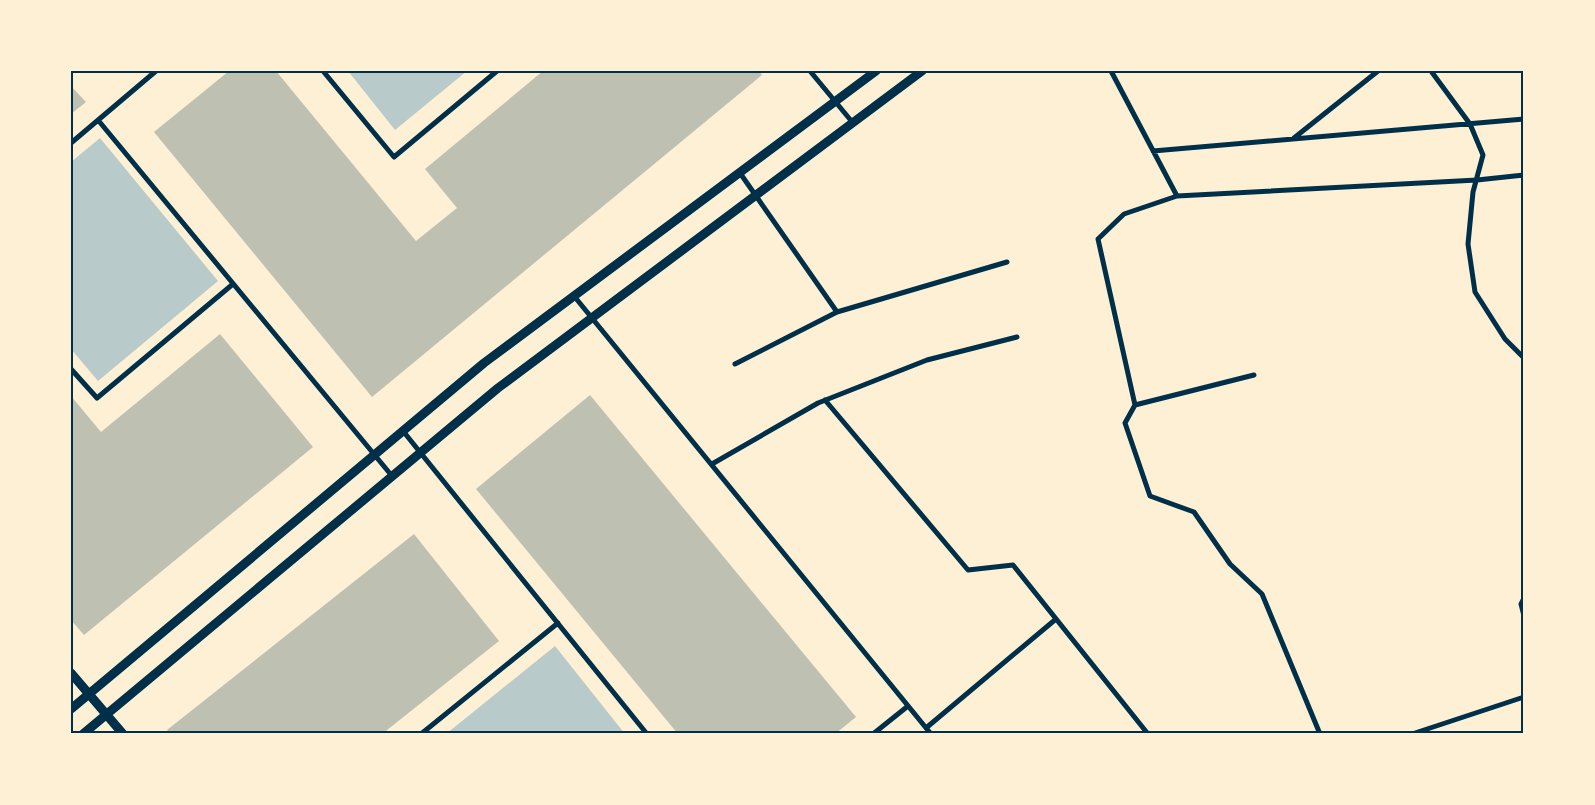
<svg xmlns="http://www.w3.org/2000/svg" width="1595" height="805" font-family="'Archivo Narrow',sans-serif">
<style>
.green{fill:#b9caca}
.building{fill:#bec0b2}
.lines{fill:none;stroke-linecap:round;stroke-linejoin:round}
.minor{stroke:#003049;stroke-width:5}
.tertiary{stroke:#003049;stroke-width:9}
.neatline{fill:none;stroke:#003049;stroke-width:2}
</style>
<rect width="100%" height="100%" fill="#fdf0d5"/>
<path class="green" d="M 348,71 L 467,71 L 395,130 Z
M 100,138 L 218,281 L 98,381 L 71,349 L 71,162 Z
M 555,646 L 625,734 L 446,734 Z"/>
<path class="building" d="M 229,71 L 276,71 L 416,241 L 457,208 L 425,169 L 543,71 L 759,71 L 762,75 L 372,397 L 154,132 Z
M 71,86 L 86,102 L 71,114 Z
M 220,334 L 313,447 L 84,635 L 71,620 L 71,396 L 101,432 Z
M 590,395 L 856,717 L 835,734 L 678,734 L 476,489 Z
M 414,534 L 499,641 L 382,734 L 170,734 L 167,730 Z"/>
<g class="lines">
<path class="minor" d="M 323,71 L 394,157 L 497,71
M 810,71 L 853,123
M 1111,71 L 1177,196
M 1431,71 L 1470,124 L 1483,155 L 1473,192 L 1468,244 L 1475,292 L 1505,339 L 1524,358
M 98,120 L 392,476
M 1294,138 L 1378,71
M 71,143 L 156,71
M 1153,151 L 1524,119
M 740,173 L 837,312
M 574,296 L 931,734
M 735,364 L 837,312 L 1007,262
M 71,369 L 97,398 L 233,284
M 825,400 L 968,570 L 1013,565 L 1148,734
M 1135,405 L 1254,375
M 403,431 L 647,734
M 712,464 L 818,403 L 927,360 L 1017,337
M 1524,598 L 1521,604 L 1524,616
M 926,728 L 1056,619
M 421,734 L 558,623
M 873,734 L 908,706
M 1320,734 L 1262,594 L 1230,564 L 1194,512 L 1150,496 L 1125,423 L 1135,405 L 1098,239 L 1124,214 L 1177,196 L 1477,180 L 1524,175
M 1412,734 L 1524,697"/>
<path class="tertiary" d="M 71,673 L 123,734
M 71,709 L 484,363 L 876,71
M 83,734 L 498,388 L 922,71"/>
</g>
<rect width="1595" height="805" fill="none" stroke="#fdf0d5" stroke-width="145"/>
<rect x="72" y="72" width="1450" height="660" class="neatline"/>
</svg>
